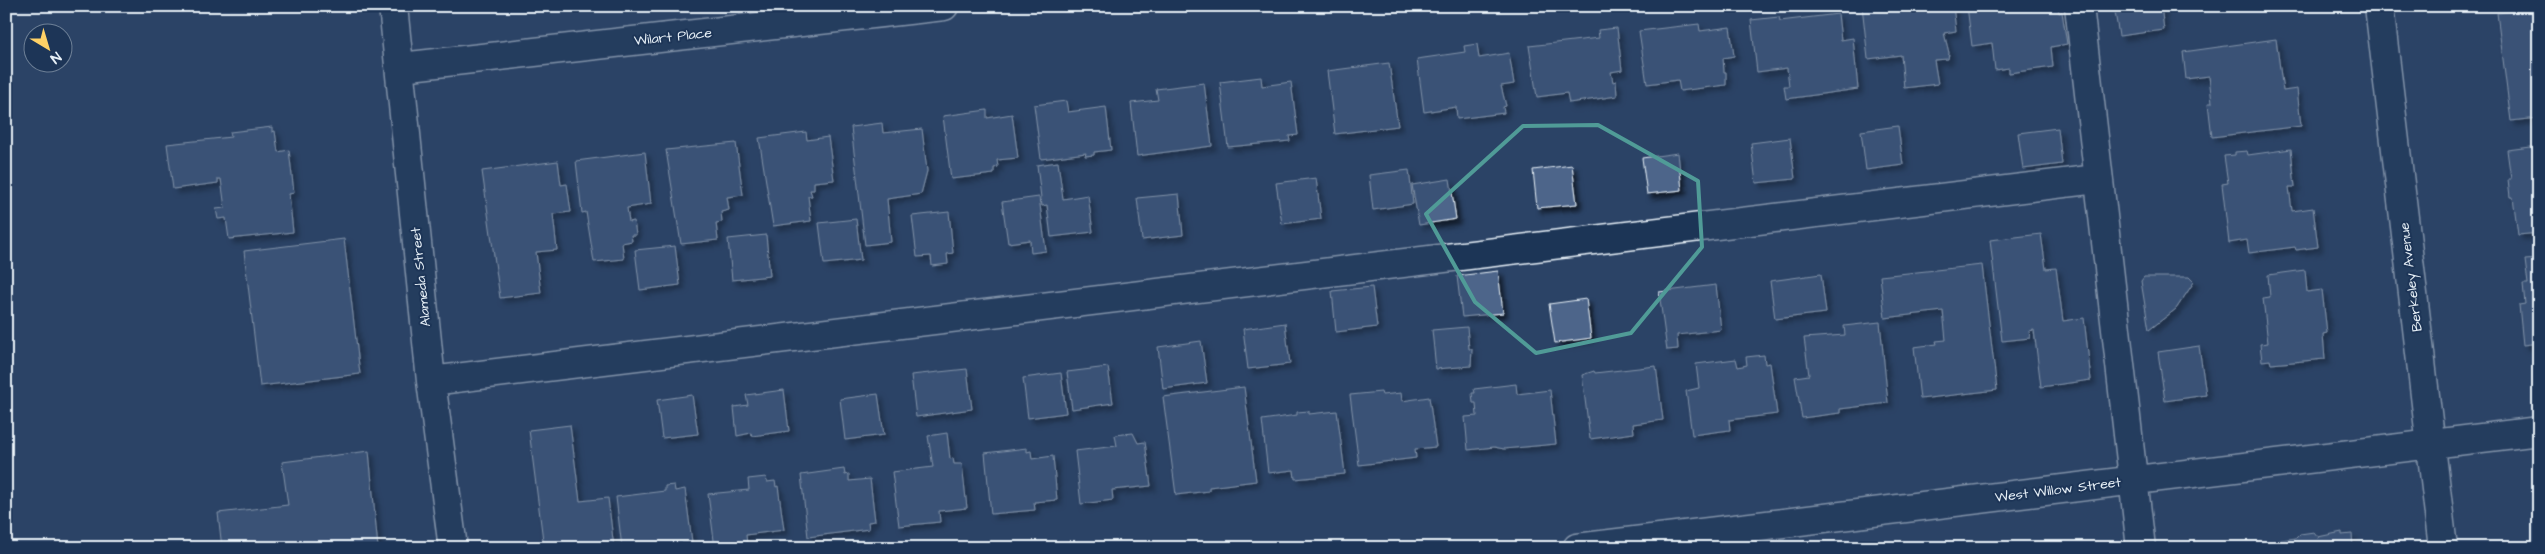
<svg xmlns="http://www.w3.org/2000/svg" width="2545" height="554" font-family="'Architects Daughter',sans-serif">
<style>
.building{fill:#4d658a;stroke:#e8f1f8;filter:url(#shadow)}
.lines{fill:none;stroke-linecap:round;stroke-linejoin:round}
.minor-casing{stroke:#e8f1f8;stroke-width:31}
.minor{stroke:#1d3557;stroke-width:28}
.marked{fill:none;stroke:#509b97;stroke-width:4;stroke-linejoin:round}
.labels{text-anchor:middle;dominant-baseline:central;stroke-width:4;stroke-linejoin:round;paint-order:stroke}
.street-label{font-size:14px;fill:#e8f1f8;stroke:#1d3557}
</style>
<defs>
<filter id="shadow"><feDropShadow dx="4.5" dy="4.5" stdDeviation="2.5" flood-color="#0009"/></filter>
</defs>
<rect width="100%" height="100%" fill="#2b4366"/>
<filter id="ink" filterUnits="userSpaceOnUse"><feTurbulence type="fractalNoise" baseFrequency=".02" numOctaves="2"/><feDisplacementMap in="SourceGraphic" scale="10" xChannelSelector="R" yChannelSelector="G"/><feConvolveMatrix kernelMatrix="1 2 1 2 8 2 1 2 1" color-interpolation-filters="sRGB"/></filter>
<g filter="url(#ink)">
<path class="building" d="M 1862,6 L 1953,6 L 1956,31 L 1944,33 L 1949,53 L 1948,59 L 1934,60 L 1938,84 L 1904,88 L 1901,55 L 1868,59 Z
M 1967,6 L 2058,6 L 2059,13 L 2062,12 L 2067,44 L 2051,47 L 2053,67 L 2009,73 L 2009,68 L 1995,70 L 1992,43 L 1972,46 Z
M 2114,6 L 2161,6 L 2164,30 L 2119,36 Z
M 2539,9 L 2539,118 L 2511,121 L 2497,13 Z
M 1838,14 L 1841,40 L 1853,38 L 1858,89 L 1786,99 L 1784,86 L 1789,86 L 1787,68 L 1757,72 L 1751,20 L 1779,17 L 1780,21 Z
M 1699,24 L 1700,31 L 1730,27 L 1734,56 L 1723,58 L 1724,72 L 1726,72 L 1726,85 L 1680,91 L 1678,80 L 1647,84 L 1639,31 Z
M 1617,28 L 1622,70 L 1611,72 L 1613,82 L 1616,81 L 1617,96 L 1569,103 L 1567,93 L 1537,97 L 1529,46 L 1599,38 L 1598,30 Z
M 2276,39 L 2283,91 L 2297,89 L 2301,126 L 2212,137 L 2208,103 L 2212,103 L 2209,76 L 2186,79 L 2183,52 Z
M 1477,44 L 1479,58 L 1509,53 L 1514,84 L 1501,86 L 1506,106 L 1503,107 L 1504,113 L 1457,119 L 1456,107 L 1424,112 L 1417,59 L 1465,52 L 1464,46 Z
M 1389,63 L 1398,126 L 1335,134 L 1327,71 Z
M 1261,77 L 1262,86 L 1291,82 L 1298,135 L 1289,136 L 1290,141 L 1228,147 L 1220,82 Z
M 1204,83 L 1212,146 L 1137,156 L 1131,103 L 1158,100 L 1156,89 Z
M 1066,101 L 1068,112 L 1106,107 L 1111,150 L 1094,152 L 1094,155 L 1085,156 L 1086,153 L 1041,159 L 1034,105 Z
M 987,110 L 987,118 L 1012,114 L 1018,158 L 997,160 L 998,167 L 994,168 L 994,174 L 951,179 L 943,116 Z
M 882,123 L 883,133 L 922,129 L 927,171 L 921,194 L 887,199 L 891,242 L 865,245 L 851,127 Z
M 1898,126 L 1903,165 L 1866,170 L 1861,131 Z
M 272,127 L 272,132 L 275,131 L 278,152 L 289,150 L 294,193 L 289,194 L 293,232 L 229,239 L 226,218 L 218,219 L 216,209 L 225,208 L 221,179 L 218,179 L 218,183 L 173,189 L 167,144 L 231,137 L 230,132 Z
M 2058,128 L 2062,164 L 2023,169 L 2018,133 Z
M 806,132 L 807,140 L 828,137 L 834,180 L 814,182 L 814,190 L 810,190 L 812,196 L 808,196 L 811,221 L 773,226 L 759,138 Z
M 1790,138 L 1795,179 L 1756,183 L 1751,143 Z
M 736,143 L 743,195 L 727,197 L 729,210 L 721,212 L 722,222 L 716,223 L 718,240 L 681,244 L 666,150 Z
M 2539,146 L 2539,233 L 2518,235 L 2513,197 L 2510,197 L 2508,179 L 2511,179 L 2507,150 Z
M 2291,149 L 2295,187 L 2289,187 L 2292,211 L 2313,208 L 2318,247 L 2296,250 L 2295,247 L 2249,253 L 2247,240 L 2229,243 L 2222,184 L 2228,183 L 2224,156 L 2235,155 L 2235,152 L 2247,151 L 2248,155 Z
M 645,152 L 651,204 L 627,208 L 629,222 L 634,221 L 636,235 L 631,235 L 632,241 L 622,243 L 624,259 L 594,262 L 586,212 L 582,213 L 576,161 Z
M 1678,153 L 1682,190 L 1647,194 L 1642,158 Z
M 558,161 L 561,185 L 567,184 L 571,212 L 553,214 L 557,250 L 536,252 L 541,293 L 500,298 L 482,171 Z
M 1058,162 L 1063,199 L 1088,195 L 1093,232 L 1051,237 L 1047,205 L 1042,206 L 1037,165 Z
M 1572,165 L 1577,204 L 1537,208 L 1533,170 Z
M 1409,170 L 1413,204 L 1373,210 L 1369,175 Z
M 1316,178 L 1321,219 L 1282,224 L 1276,183 Z
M 1450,179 L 1456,219 L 1419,225 L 1412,185 Z
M 1179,194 L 1183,235 L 1142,240 L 1137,198 Z
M 1039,197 L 1046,251 L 1031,253 L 1030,240 L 1008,243 L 1002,202 Z
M 949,212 L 953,253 L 947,254 L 948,264 L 932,266 L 931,256 L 917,257 L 912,216 Z
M 856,219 L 861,260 L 824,264 L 819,223 Z
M 2041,234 L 2046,269 L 2056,268 L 2063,321 L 2084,318 L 2091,380 L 2041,387 L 2034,330 L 2029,331 L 2030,338 L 2002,341 L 1990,240 Z
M 766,235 L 770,276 L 732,280 L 728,239 Z
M 344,239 L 360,374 L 260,386 L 244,251 Z
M 675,246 L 680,285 L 640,290 L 635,250 Z
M 2539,259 L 2539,343 L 2523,345 L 2519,305 L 2525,304 L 2523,284 L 2528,284 L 2525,260 Z
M 1982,265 L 1997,390 L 1920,399 L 1914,347 L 1937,344 L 1936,341 L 1946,340 L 1943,311 L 1885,318 L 1880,276 Z
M 2305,270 L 2307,292 L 2322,290 L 2327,333 L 2323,334 L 2325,359 L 2271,364 L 2270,360 L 2262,361 L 2260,344 L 2268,343 L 2263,298 L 2270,297 L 2268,275 Z
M 1498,271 L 1503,313 L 1462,317 L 1457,276 Z
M 1821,274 L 1826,313 L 1775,319 L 1770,281 Z
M 2144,277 L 2189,277 L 2194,282 L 2176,309 L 2149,330 L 2141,281 Z
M 1716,285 L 1721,330 L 1677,335 L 1678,349 L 1667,350 L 1659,292 Z
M 1372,287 L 1377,327 L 1336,332 L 1332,291 Z
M 1586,299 L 1591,338 L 1555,343 L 1549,304 Z
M 1880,322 L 1888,403 L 1840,409 L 1840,413 L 1802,418 L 1795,377 L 1809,375 L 1804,338 L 1845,335 L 1844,326 Z
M 1285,323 L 1290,364 L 1248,369 L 1243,329 Z
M 1467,327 L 1469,349 L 1472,349 L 1471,366 L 1436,369 L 1432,330 Z
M 1201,341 L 1207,383 L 1163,389 L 1158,347 Z
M 2199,346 L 2206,395 L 2165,401 L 2158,352 Z
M 1764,355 L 1765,364 L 1770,363 L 1777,414 L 1729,420 L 1730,430 L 1692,435 L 1686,391 L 1699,388 L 1696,364 L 1736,359 L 1738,367 L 1747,365 L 1746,357 Z
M 1656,366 L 1663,420 L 1633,424 L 1634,433 L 1590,439 L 1582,375 L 1594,371 L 1595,373 Z
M 1108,367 L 1113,403 L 1072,409 L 1067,372 Z
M 967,369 L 972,409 L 916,417 L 911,375 Z
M 1061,373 L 1066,413 L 1028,418 L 1023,378 Z
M 1516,384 L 1517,394 L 1550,390 L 1556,444 L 1504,449 L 1494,447 L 1468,450 L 1465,417 L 1477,416 L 1476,403 L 1473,403 L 1472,393 L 1475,393 L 1474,389 Z
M 1244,387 L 1256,481 L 1209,487 L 1209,491 L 1176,495 L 1163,397 Z
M 784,390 L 789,431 L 752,436 L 751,433 L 737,436 L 734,407 L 748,405 L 746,395 Z
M 1381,392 L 1382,395 L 1401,393 L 1402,401 L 1429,397 L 1436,447 L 1415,449 L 1416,458 L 1359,465 L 1350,395 Z
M 878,394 L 884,435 L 845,440 L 840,399 Z
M 692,395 L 698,434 L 662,438 L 657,400 Z
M 1309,411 L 1309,414 L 1337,411 L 1345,474 L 1295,479 L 1294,470 L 1268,473 L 1262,420 L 1297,415 L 1297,412 Z
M 570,425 L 580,501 L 608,498 L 614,548 L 544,548 L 529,430 Z
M 947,433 L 950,459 L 953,458 L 954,464 L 962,464 L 967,508 L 939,511 L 940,522 L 899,526 L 892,472 L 933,467 L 928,436 Z
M 1133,433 L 1138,443 L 1145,442 L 1151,486 L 1112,490 L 1113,500 L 1081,504 L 1075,451 L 1117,446 L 1115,435 Z
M 1027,448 L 1027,452 L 1031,451 L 1032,459 L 1053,456 L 1057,500 L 1034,502 L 1035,510 L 991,514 L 985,453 Z
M 369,451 L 378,548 L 222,548 L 218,513 L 288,505 L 282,462 Z
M 844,469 L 845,475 L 849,474 L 849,481 L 870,479 L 875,521 L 868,522 L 869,529 L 808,537 L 801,475 Z
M 766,477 L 767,482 L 775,481 L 776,487 L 778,486 L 784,530 L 746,535 L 747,544 L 715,548 L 708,494 L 749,490 L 748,479 Z
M 674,485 L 675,491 L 685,489 L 692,542 L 682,543 L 682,548 L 622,548 L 616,497 L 665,491 L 665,486 Z
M 2314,532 L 2318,537 L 2342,532 L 2342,535 L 2352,534 L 2353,548 L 2274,548 L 2273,541 L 2296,538 L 2300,534 Z
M 2243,545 L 2243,548 L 2223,548 Z"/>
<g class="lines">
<g class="minor-casing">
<path id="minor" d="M 393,6 L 431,381 L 453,548
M 2079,6 L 2141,548
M 2379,6 L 2443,548
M 401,67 L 944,6
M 431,381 L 2097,179
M 1577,548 L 2539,431"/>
</g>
<use href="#minor" class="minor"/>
</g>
</g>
<path d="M0 0H2545V554H0ZM 1598,125 L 1698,181 L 1702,247 L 1631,333 L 1536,353 L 1475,302 L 1426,214 L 1523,126 Z" fill="#2b4366" fill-opacity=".55" fill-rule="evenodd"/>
<path class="marked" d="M 1598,125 L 1698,181 L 1702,247 L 1631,333 L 1536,353 L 1475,302 L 1426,214 L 1523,126 Z"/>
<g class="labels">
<g class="street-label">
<text transform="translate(673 37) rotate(-6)">Wilart Place</text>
<text transform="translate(421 277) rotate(-96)">Alameda Street</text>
<text transform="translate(2411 277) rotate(-97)">Berkeley Avenue</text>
<text transform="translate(2058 490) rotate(-7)">West Willow Street</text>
</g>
</g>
<rect width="2545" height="554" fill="none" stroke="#1d3557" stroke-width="25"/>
<rect x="12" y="12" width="2520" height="529" fill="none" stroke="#e8f1f8" stroke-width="2" filter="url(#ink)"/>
<g transform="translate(48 48) rotate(142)"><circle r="24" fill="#1d3557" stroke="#6e8097"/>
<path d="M0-4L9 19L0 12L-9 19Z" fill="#ffd166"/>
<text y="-8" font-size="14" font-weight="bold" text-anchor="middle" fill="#e8f1f8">N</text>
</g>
</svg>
